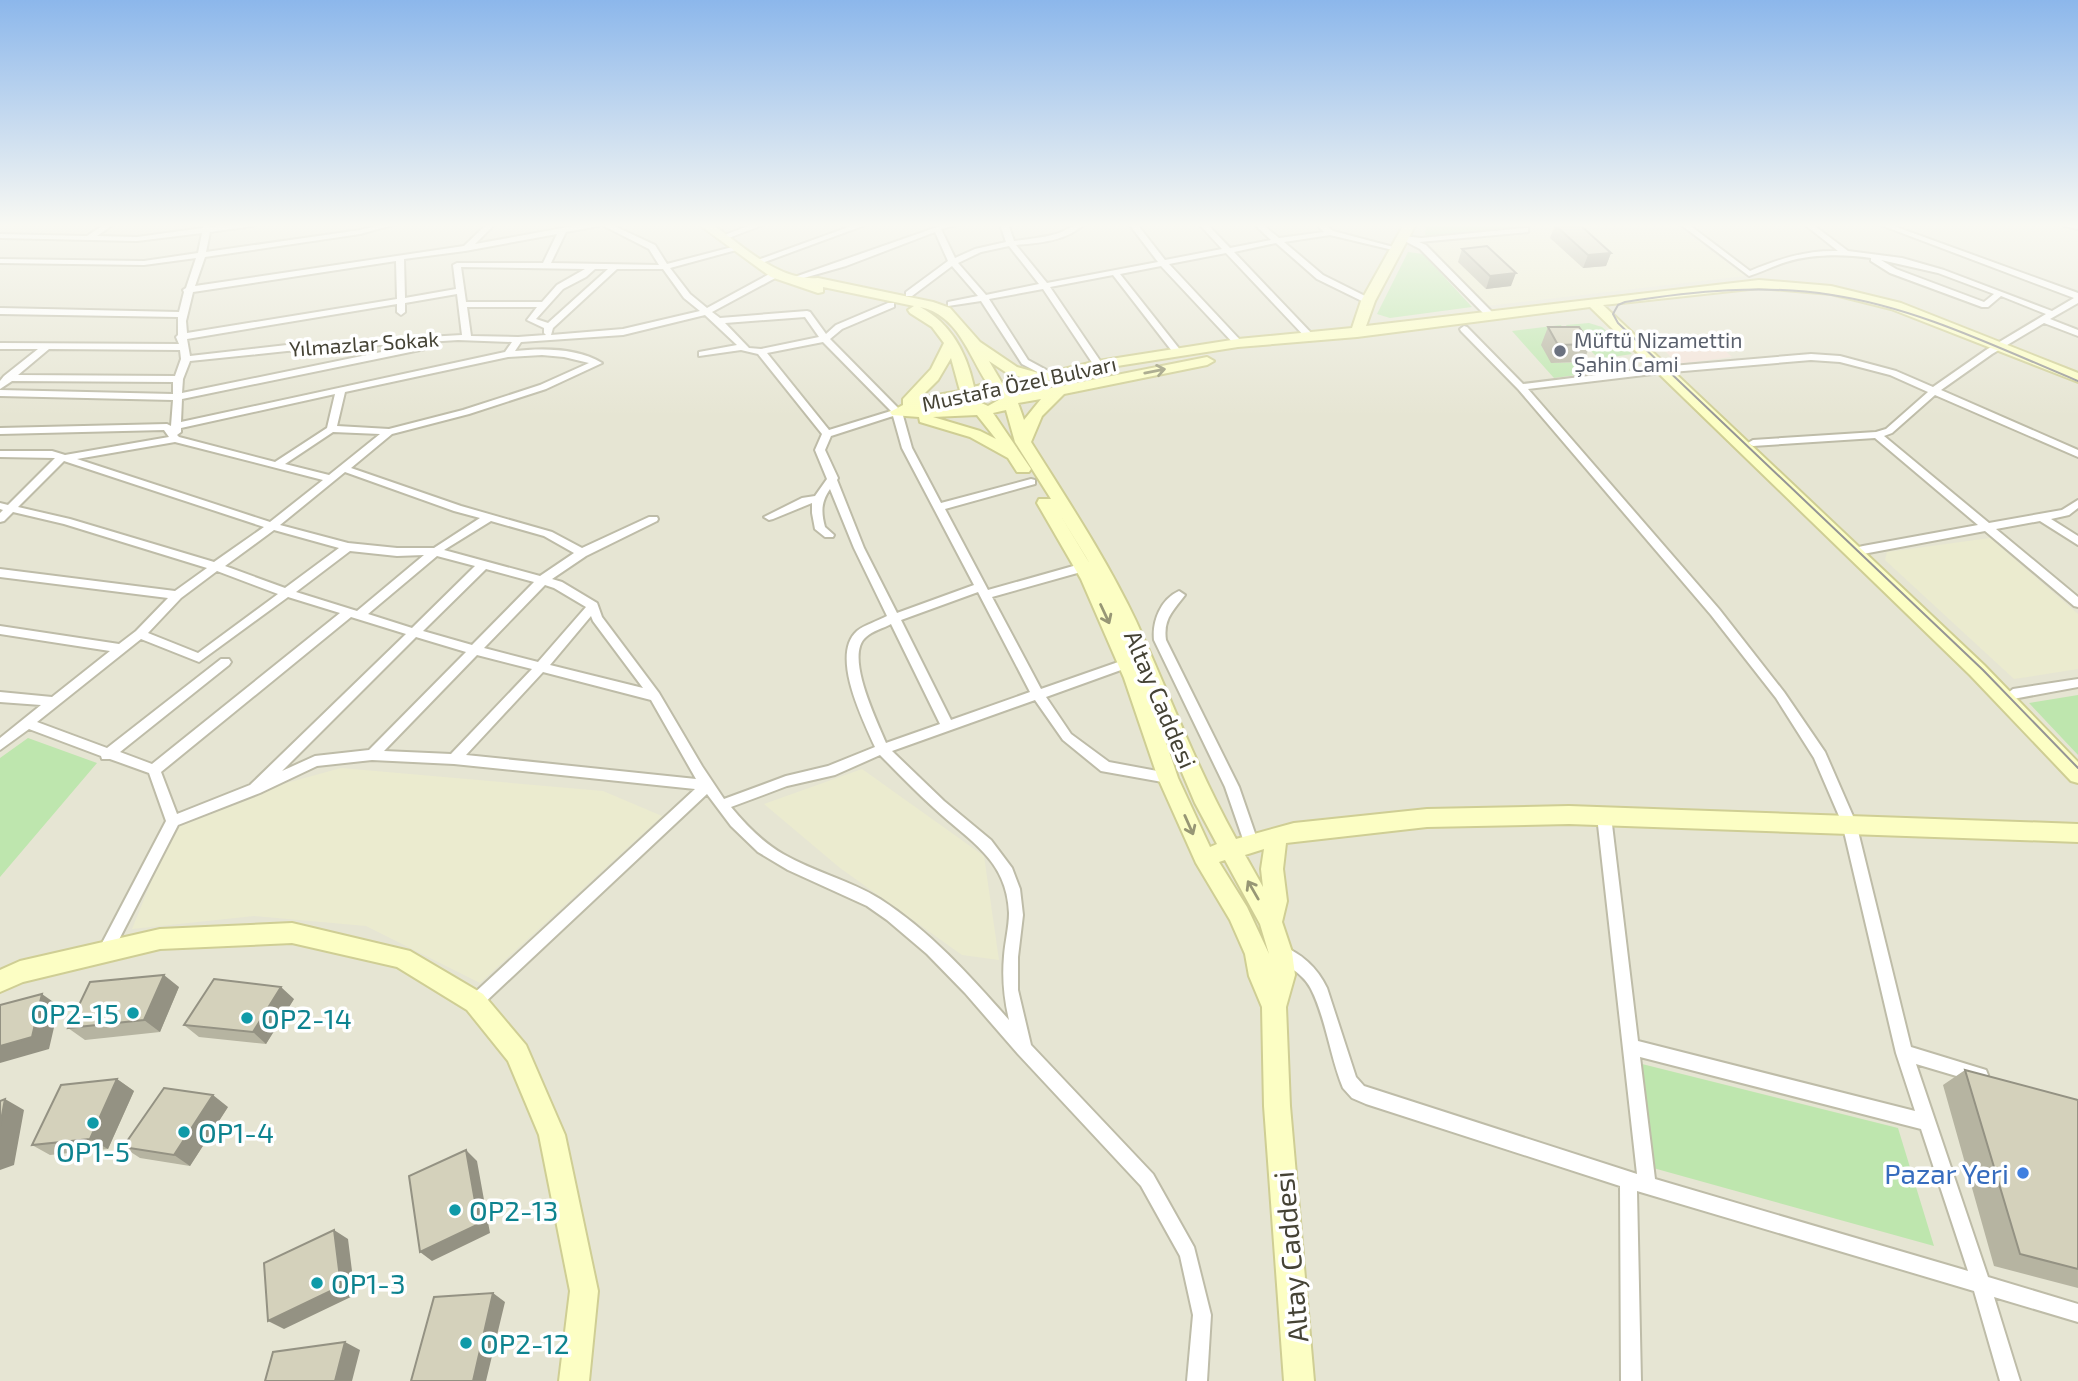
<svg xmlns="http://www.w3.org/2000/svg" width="2078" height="1381" font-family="'Exo 2',sans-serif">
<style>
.residential{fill:#e6e5d3}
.education{fill:#ebebcf}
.medical{fill:#f3e3d9}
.green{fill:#bee6ae}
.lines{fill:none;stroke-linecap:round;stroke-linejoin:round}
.street-casing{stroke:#bebca8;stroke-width:4}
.secondary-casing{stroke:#cfce94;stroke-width:4}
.street{fill:#fff;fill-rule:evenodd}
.secondary{fill:#fcfec4;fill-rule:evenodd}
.tram{stroke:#959595;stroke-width:2}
.wall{fill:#b6b4a1}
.shaded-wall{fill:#949283}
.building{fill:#d4d1bb;stroke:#949283;stroke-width:2}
.oneway{stroke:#979775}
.worship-dot{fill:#6b7280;stroke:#fff;stroke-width:2.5}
.culture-dot{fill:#0f9aa8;stroke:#fff;stroke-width:2.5}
.shop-dot{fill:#3f7fe0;stroke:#fff;stroke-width:2.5}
.labels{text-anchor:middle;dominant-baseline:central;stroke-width:7;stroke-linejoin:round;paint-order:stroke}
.far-worship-label{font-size:21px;fill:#5b616d;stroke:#fff;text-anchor:start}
.far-street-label{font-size:21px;fill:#454335;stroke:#fff}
.street-label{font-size:24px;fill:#454335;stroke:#fff}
.near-culture-label{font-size:28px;fill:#0d838f;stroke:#fff;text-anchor:start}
.near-shop-label{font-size:28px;fill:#366cbe;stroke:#fff;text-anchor:end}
.near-street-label{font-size:28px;fill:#454335;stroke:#fff}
</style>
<rect width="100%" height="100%" fill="#f2f2e5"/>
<path class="residential" d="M 0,224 L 2078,224 L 2078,1381 L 0,1381 Z"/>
<path class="education" d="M 1529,224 L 1674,224 L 1745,276 L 1487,306 L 1428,244 L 1537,232 Z
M 1990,538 L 2078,614 L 2078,669 L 2014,679 L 1885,560 L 1887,552 Z
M 341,768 L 603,791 L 662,816 L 480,983 L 366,926 L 254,916 L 132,929 L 172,830 L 261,790 Z
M 862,769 L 984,856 L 999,960 L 962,955 L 840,868 L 764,804 Z"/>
<path class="medical" d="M 1709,335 L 1732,357 L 1678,364 L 1655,341 Z"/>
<path class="green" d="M 1426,224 L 1509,224 L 1513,228 L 1430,237 L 1425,235 Z
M 1408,252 L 1423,254 L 1472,307 L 1390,318 L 1377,314 Z
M 1589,323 L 1602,327 L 1632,354 L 1599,359 L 1588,348 L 1582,348 L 1566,325 Z
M 1561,325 L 1582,356 L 1551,363 L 1592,362 L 1607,371 L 1554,378 L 1512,331 Z
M 2078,695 L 2078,755 L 2029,703 Z
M 28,738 L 97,763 L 0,877 L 0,758 Z
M 1638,1063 L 1898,1128 L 1934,1246 L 1646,1166 Z"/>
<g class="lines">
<g class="street-casing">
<path id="street" d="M 105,224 L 114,224 L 97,236 L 137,237 L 203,228 L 203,224 L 211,224 L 210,227 L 236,224 L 256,224 L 252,226 L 210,232 L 206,252 L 360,230 L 384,224 L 396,224 L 360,234 L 205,257 L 195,286 L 464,246 L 487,224 L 495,224 L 475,244 L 585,224 L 599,224 L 598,226 L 566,232 L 551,263 L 659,265 L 649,249 L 600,224 L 610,224 L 655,245 L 667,264 L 740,245 L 740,249 L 670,268 L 690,294 L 707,308 L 773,272 L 779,272 L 779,276 L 712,312 L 720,318 L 807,311 L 810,312 L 826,334 L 836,325 L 888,303 L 894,303 L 894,307 L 842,329 L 830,339 L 902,412 L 912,448 L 941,503 L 1031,479 L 1035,480 L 1035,484 L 945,509 L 988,590 L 1084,563 L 1088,564 L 1090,567 L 1088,570 L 992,597 L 1041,689 L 1124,660 L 1132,660 L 1134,663 L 1132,666 L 1046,697 L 1071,734 L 1109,762 L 1168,773 L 1173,774 L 1175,778 L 1173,782 L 1168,783 L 1101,771 L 1063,740 L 1035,700 L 892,751 L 944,801 L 991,840 L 1012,868 L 1020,889 L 1023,915 L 1018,957 L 1018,990 L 1031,1045 L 1153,1174 L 1194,1247 L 1211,1315 L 1207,1381 L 1187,1381 L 1193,1315 L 1180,1256 L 1141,1186 L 1018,1054 L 965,993 L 927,954 L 887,920 L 867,906 L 788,870 L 758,852 L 731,826 L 707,794 L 480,1007 L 475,1009 L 470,1007 L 467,1002 L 470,997 L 695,789 L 454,764 L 372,760 L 317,766 L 260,793 L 178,825 L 110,957 L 105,959 L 100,957 L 98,952 L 100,947 L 166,821 L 149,773 L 110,759 L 102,759 L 101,756 L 29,729 L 0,750 L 0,738 L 41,705 L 0,702 L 0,692 L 52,697 L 110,651 L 0,634 L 0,626 L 119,644 L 136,631 L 168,598 L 0,577 L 0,569 L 175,591 L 207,568 L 64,524 L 13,512 L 4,521 L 0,522 L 0,513 L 3,510 L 0,509 L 0,503 L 8,505 L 55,458 L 0,457 L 0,451 L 52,451 L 65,455 L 169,437 L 164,430 L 0,434 L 0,428 L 167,424 L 171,426 L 173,400 L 0,396 L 0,390 L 173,394 L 173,382 L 12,381 L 0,389 L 0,381 L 4,376 L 38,349 L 0,349 L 0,343 L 179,344 L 176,337 L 178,335 L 178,317 L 0,314 L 0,308 L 179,312 L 184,292 L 183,290 L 186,288 L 196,258 L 144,265 L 0,263 L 0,259 L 144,261 L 198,253 L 202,233 L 137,241 L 0,238 L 0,234 L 87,236 ZM 557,234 L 543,263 L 457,263 L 453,265 L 456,289 L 405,298 L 404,259 L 465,251 ZM 396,261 L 397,299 L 187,333 L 186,321 L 193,292 ZM 461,267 L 585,269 L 557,285 L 542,302 L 466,302 ZM 595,269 L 608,269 L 548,323 L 536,319 L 563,289 L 586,277 ZM 617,269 L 663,269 L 684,298 L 700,311 L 623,329 L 551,335 L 553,328 ZM 457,294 L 462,335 L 287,345 L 190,356 L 187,339 L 397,304 L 397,312 L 401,315 L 405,312 L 405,303 ZM 467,307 L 537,307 L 527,320 L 544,328 L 544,333 L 546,335 L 518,337 L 471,336 ZM 705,315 L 737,345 L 699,352 L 699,356 L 741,350 L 758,354 L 822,434 L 815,450 L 827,479 L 815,496 L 802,498 L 764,517 L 769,520 L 773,519 L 812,503 L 812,513 L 815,529 L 825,537 L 833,537 L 834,535 L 825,527 C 821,512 821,502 830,489 L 854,548 L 887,616 C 878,621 864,625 857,631 C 830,655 863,720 875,747 L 828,766 L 786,776 L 724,799 L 702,766 L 659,693 L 602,617 L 597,603 L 562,582 L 552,579 L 586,556 L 657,521 L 658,519 L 657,517 L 649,517 L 582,548 L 552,532 L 461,506 L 351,468 L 392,434 L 469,414 L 546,389 L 602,363 C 578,348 542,348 515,351 L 521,342 L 623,335 ZM 805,317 L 819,337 L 761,349 L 749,348 L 725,323 ZM 458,340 L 512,342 L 505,352 L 181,422 L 182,399 L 425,349 L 429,346 L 425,343 L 182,393 L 183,379 L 190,361 L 287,351 ZM 823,342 L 891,411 L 829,430 L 767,353 ZM 49,349 L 180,350 L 181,359 L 175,376 L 18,375 ZM 542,355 L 564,357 L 589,363 L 540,385 L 463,410 L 389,429 L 337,426 L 345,392 L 508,357 ZM 335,394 L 327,428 L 275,462 L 179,437 L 177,435 L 181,432 L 181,428 ZM 893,416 L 902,448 L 974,585 L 897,613 L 864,548 L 837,480 L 838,478 L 825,450 L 831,436 ZM 333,432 L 380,434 L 329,475 L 285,464 ZM 175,442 L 323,480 L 270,522 L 77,459 ZM 64,461 L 264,527 L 214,562 L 70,519 L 18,507 ZM 345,472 L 454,511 L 480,518 L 434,548 L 397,548 L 348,543 L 280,525 ZM 491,521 L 544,536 L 574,553 L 540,576 L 444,550 ZM 274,530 L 339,548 L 285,588 L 225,566 ZM 350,551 L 397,556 L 424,555 L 357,611 L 296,592 ZM 437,556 L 475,566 L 412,628 L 368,614 ZM 486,569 L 534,582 L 472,645 L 423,631 ZM 217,571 L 278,594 L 198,653 L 148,633 L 181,598 ZM 545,585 L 554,588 L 586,607 L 538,662 L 484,648 ZM 978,592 L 1030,692 L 951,720 L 901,620 ZM 288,597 L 340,613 L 152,764 L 120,752 L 229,665 L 231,662 L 229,659 L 221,659 L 107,748 L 37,722 L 141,639 L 199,662 ZM 591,616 L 593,621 L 643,688 L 550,665 ZM 351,617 L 406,634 L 250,785 L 177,814 L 161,772 ZM 891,624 L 940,724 L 886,743 C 877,721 844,655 866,637 C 872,631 884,628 891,624 ZM 416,637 L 466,652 L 369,750 L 315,756 L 282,771 ZM 477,655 L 532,669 L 451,754 L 384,751 ZM 543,672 L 651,700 L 696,779 L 466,755 ZM 880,755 C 898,773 915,791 934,808 C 969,841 1007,859 1009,913 C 1009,927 1005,942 1004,956 C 1002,979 1004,998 1009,1020 C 970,976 930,931 880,899 C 850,880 814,872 783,854 C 762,842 746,825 731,807 L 787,786 L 835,775 Z
M 754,224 L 765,224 L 726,239 L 719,237 Z
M 857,224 L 868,224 L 762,263 L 755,261 Z
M 946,224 L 960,224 L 941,229 L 955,258 L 975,249 L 1006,242 L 1000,224 L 1008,224 L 1014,241 C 1028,239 1042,238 1056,234 C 1066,231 1073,224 1084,224 C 1067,241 1039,243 1016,245 L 1047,283 L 1158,262 L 1129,224 L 1137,224 L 1165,260 L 1222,249 L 1199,224 L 1207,224 L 1230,248 L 1271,240 L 1254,224 L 1262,224 L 1279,238 L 1324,232 L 1316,224 L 1324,224 L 1333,231 L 1401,249 L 1397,251 L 1330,235 L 1284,242 L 1323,275 L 1371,299 L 1372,301 L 1368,304 L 1317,279 L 1276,243 L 1234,252 L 1314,336 L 1314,340 L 1308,340 L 1226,253 L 1169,264 L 1241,341 L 1242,343 L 1238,346 L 1235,345 L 1161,266 L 1120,274 L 1181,351 L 1181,355 L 1175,355 L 1113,275 L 1050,287 L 1103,365 L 1098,368 L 1095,367 L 1043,289 L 989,299 L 1028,360 L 1052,373 L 1054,375 L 1049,378 L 1022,364 L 981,301 L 948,306 L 948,302 L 978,296 L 952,266 L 912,296 L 906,296 L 906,292 L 948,261 L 935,232 L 846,266 L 793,281 L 789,279 ZM 1009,246 L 1039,284 L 986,295 L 958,263 L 981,252 Z
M 1680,224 L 1688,224 L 1750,271 C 1779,259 1806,250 1838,251 L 1804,224 L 1812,224 L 1848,251 L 1902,258 L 1944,270 L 2052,311 L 2074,298 L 1878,224 L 1888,224 L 2078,293 L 2078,303 L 2050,319 L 2078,330 L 2078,336 L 2044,323 L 1992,354 L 1941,390 L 2078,450 L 2078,457 L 1935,395 L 1892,433 L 1884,436 L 1989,523 L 2062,510 L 2078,500 L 2078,508 L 2069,515 L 2051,519 L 2078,536 L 2078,545 L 2040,521 L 1996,529 L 2078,597 L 2078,607 L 2074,606 L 1985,531 L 1863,554 L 1859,553 L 1858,550 L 1859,547 L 1863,546 L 1978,525 L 1875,438 L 1753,446 L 1748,443 L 1753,440 L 1876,432 L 1886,429 L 1928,392 L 1890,375 L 1840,362 L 1811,360 L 1672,372 L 1667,369 L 1672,366 L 1811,354 L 1840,356 L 1896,371 L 1933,387 L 1986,350 L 2046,314 L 2001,296 L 1988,307 L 1982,307 L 1890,273 L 1871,261 L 1871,258 C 1844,254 1812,254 1786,262 C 1773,266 1762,272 1749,276 ZM 1881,260 L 1938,273 L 1994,294 L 1984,302 L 1896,269 Z
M 2064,224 L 2078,225 L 2078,229 L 2065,226 Z
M 1525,228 L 1528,228 L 1528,232 L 1419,242 L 1426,245 L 1492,312 L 1493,314 L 1489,317 L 1486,316 L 1420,249 L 1399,238 L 1403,236 L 1421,238 Z
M 1464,326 L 1467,327 L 1523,384 L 1661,367 L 1666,370 L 1661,373 L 1528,389 L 1719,609 L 1784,692 L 1825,752 L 1856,823 L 1911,1047 L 1986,1070 L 1988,1075 L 1986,1080 L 1980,1083 L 1916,1064 L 1988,1277 L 2078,1304 L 2078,1322 L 1994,1297 L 2020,1381 L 2000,1381 L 1974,1291 L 1637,1191 L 1641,1381 L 1621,1381 L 1620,1186 L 1366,1104 L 1352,1098 L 1343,1088 C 1330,1057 1326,1018 1311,989 C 1302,970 1279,964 1273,952 L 1275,947 L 1280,945 C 1301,953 1317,967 1327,988 L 1356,1077 L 1364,1086 L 1637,1174 L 1597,816 L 1599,812 L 1604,810 L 1609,812 L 1611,816 L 1638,1041 L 1915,1111 L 1896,1053 L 1842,823 L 1814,758 L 1776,698 L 1711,615 L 1518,389 L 1461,331 L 1460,329 ZM 1640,1057 L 1921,1129 L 1968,1271 L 1655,1179 Z
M 1179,591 L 1185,595 C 1173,611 1163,619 1166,640 L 1239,787 L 1258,842 L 1256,846 L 1251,848 L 1246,846 L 1244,842 L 1225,787 L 1154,640 C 1152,621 1161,599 1179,591 Z
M 2078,679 L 2078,687 L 2013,699 L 2007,694 L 2013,689 Z"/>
</g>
<g class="secondary-casing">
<path id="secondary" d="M 698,224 L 712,224 C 742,245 779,282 818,278 L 933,302 L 950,308 L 980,342 L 1017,367 L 1042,374 L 1098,361 L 1238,339 L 1352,328 L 1361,301 L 1404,224 L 1416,224 L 1375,301 L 1366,326 L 1759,280 L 1831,286 L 1901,303 L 2078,373 L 2078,382 L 1891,309 L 1831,294 L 1759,288 L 1603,305 L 1984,665 L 2078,762 L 2078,783 L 2071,781 L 1970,675 L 1590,307 L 1357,337 L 1238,347 L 1098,369 L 1011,389 L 1016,395 L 1207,357 L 1214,361 L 1207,365 L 1064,394 L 1042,416 L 1031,442 C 1068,501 1106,558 1136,621 C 1169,694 1197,769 1236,839 L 1294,823 L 1427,809 L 1569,806 L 2078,824 L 2078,842 L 1569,824 L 1427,827 L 1286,843 L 1283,869 L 1287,901 L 1282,922 L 1292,952 L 1295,975 L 1286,1007 L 1290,1106 L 1314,1381 L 1284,1381 L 1264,1106 L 1262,1007 L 1249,976 L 1245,954 L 1230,920 L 1196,863 L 1158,778 L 1124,678 L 1081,579 L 1037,503 L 1039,499 L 1051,499 L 1015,442 L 1006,410 L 993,413 L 1031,469 L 1029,472 L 1017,472 L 1008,458 L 970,437 L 920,422 L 919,417 L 892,415 L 890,412 L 903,405 L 903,399 L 931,369 L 944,343 L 932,327 L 910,313 L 908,310 L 914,306 L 823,287 L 823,292 L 818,293 L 771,277 ZM 920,307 C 958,315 968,354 987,383 L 974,387 C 967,354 951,323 920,307 ZM 951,358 L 960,391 L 920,398 L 938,380 ZM 989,361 L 1007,373 L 1024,378 L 1002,383 ZM 987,392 L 995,392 L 1002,398 L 988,406 L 975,400 L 975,397 ZM 1041,399 L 1024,420 L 1018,403 ZM 960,400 L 965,406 L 921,408 ZM 977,415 L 996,439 L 980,431 L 933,417 ZM 1059,513 L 1086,557 L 1090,564 ZM 1153,704 L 1195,803 L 1217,844 L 1210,847 L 1178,778 ZM 1264,849 L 1261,869 L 1263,887 L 1245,855 ZM 1225,860 L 1260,924 L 1269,954 L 1247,907 L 1219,862 Z
M 292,923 L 410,951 L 483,994 L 526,1045 L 565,1135 L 598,1291 L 589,1381 L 559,1381 L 570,1291 L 539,1135 L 508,1061 L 467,1010 L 397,967 L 292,943 L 160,949 L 23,982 L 0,992 L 0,970 L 20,961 L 160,929 Z"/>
</g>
<use href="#street" class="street"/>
<use href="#secondary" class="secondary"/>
<path class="tram" d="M 2078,381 C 1998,348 1918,308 1832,295 C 1763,284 1694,291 1625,302 L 1618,305 L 1613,314 L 1618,323 L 1983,670 L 2078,768"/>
</g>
<path class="wall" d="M 1559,224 L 1583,224 L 1579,224 L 1611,253 L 1606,266 L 1583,268 L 1550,238 L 1555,225 L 1560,225 Z
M 1462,249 L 1511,286 L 1486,289 L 1458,262 Z
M 1548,327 L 1591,344 L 1583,362 L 1551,363 L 1541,345 Z
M 179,987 L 160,1032 L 85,1040 L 68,1028 Z
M 294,999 L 266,1044 L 199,1037 L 184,1025 Z
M 1965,1070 L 2078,1100 L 2078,1288 L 1994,1266 L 1943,1085 Z
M 117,1079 L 134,1091 L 108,1149 L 50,1155 L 32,1145 Z
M 228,1107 L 190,1166 L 140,1158 L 123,1147 Z"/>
<path class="shaded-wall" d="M 1611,253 L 1606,266 L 1583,268 L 1588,255 Z
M 1516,273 L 1511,286 L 1486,289 L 1490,276 Z
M 164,975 L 179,987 L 160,1032 L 144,1020 Z
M 281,987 L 294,999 L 266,1044 L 253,1032 Z
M 42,994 L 59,1006 L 49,1049 L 0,1063 L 0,1046 Z
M 117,1079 L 134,1091 L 108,1149 L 90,1139 Z
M 213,1095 L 228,1107 L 190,1166 L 174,1155 Z
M 5,1099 L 24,1110 L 14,1165 L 0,1170 L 0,1126 Z
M 466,1150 L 477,1161 L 490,1233 L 432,1261 L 420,1252 Z
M 334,1230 L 348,1239 L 355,1295 L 284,1329 L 268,1321 Z
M 493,1293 L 505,1302 L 486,1381 L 473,1381 Z
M 345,1342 L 360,1350 L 352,1381 L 335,1381 Z"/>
<path class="building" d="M 1569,224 L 1579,224 L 1611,253 L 1588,255 L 1555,225 Z
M 1487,246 L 1516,273 L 1490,276 L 1462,249 Z
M 1548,327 L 1579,327 L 1591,344 L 1558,345 Z
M 164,975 L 144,1020 L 68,1028 L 90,982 Z
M 214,979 L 281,987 L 253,1032 L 184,1025 Z
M 42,994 L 32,1037 L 0,1046 L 0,1005 Z
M 1965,1070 L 2078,1100 L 2078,1269 L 2020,1254 Z
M 117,1079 L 90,1139 L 32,1145 L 61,1085 Z
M 164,1088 L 213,1095 L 174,1155 L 123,1147 Z
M 5,1099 L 0,1126 L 0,1101 Z
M 466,1150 L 479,1224 L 420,1252 L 409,1176 Z
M 334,1230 L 341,1286 L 268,1321 L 264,1263 Z
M 493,1293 L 473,1381 L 411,1381 L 434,1297 Z
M 345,1342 L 335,1381 L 265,1381 L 273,1352 Z"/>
<defs><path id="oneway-shaft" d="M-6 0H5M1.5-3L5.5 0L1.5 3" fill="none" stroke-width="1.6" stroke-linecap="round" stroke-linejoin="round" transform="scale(1.75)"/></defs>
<g class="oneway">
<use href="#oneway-shaft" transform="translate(1155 371) rotate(-11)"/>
<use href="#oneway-shaft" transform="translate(1105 614) rotate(65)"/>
<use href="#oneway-shaft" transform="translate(1189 825) rotate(66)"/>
<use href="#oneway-shaft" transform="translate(1253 890) rotate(-120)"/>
</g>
<linearGradient id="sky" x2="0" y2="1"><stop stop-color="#8cb7eb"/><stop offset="0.54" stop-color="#f9f9f3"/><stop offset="1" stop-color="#f9f9f3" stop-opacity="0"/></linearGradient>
<rect width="2078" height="417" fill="url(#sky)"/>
<circle class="worship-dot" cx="1560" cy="351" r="7"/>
<g class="culture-dot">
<circle cx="133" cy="1013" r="7"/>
<circle cx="247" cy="1018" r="7"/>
<circle cx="93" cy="1123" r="7"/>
<circle cx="184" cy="1132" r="7"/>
<circle cx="455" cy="1210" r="7"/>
<circle cx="317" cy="1283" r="7"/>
<circle cx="466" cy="1343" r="7"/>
</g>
<circle class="shop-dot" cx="2023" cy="1173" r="7"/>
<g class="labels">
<g class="far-worship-label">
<text x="1574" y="339">Müftü Nizamettin<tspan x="1574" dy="24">Şahin Cami</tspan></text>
</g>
<g class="far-street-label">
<text transform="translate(364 343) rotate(-4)">Yılmazlar Sokak</text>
<text transform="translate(1019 383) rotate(-12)">Mustafa Özel Bulvarı</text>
</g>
<g class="street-label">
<text transform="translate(1161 699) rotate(67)">Altay Caddesi</text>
</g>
<g class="near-culture-label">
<text x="119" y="1013" text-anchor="end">OP2-15</text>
<text x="261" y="1018">OP2-14</text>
<text x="198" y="1132">OP1-4</text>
<text x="93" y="1151" text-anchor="middle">OP1-5</text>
<text x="469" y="1210">OP2-13</text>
<text x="331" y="1283">OP1-3</text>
<text x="480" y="1343">OP2-12</text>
</g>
<g class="near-shop-label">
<text x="2009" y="1173">Pazar Yeri</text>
</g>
<g class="near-street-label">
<text transform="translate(1290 1257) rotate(-95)">Altay Caddesi</text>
</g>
</g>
</svg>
